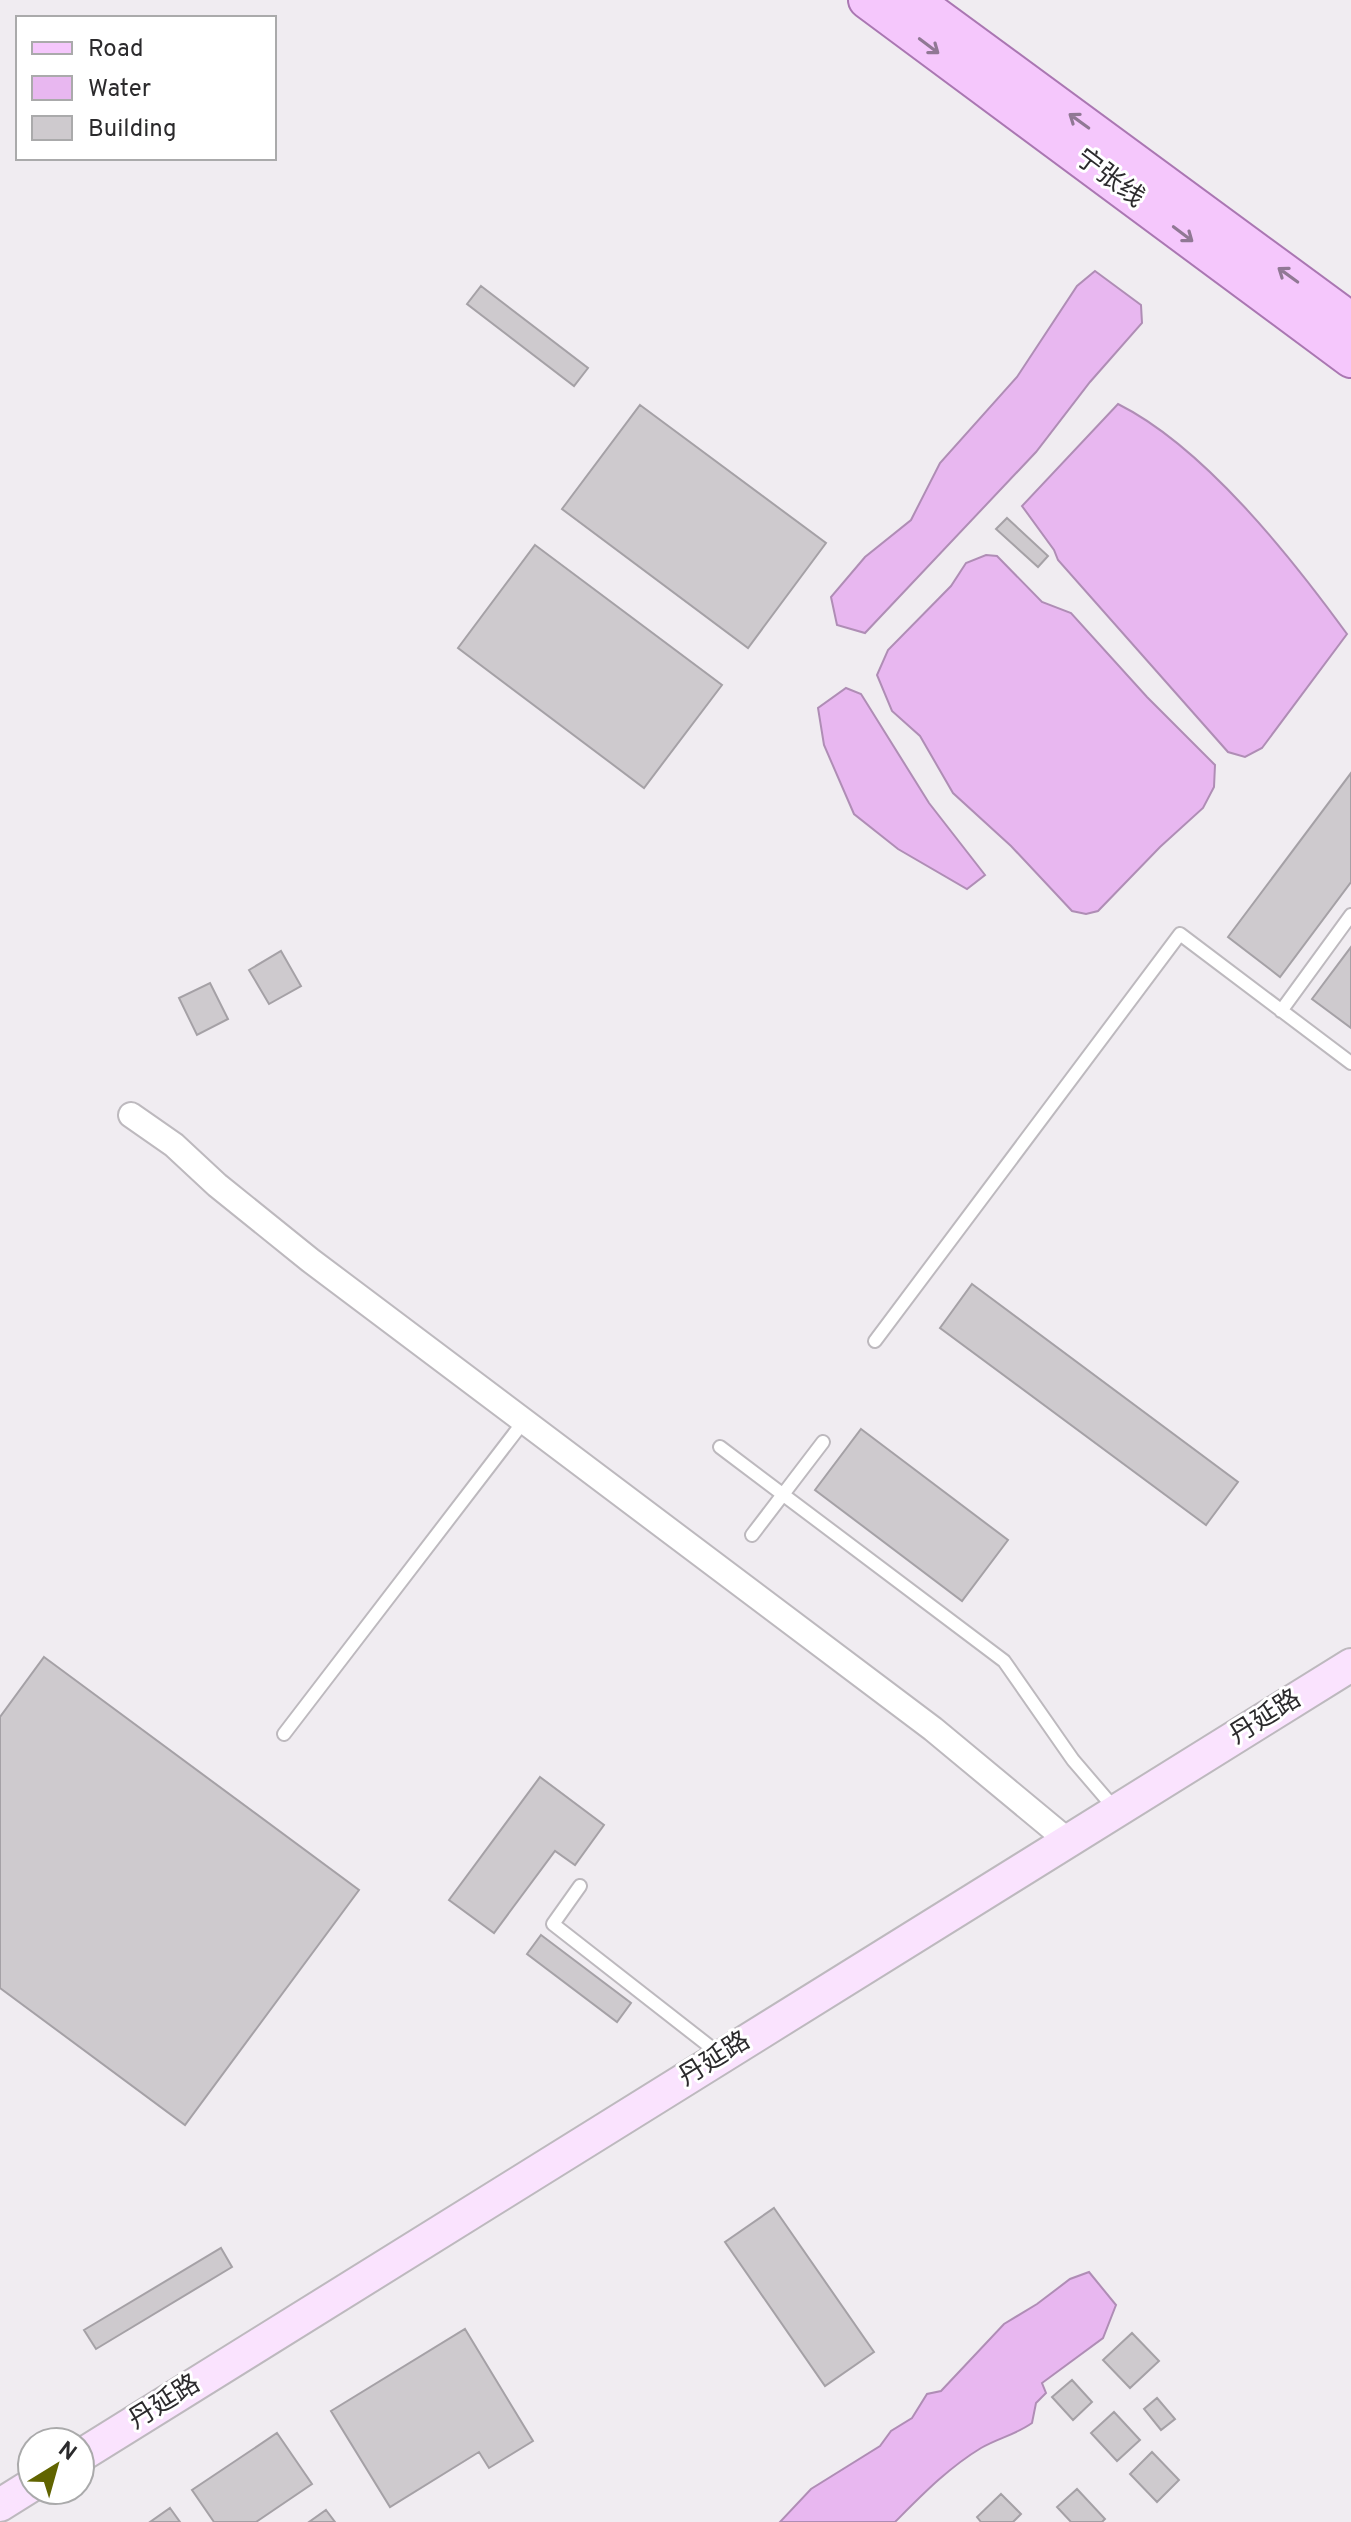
<svg xmlns="http://www.w3.org/2000/svg" width="1351" height="2522" font-family="Overpass,'Noto Sans SC',sans-serif">
<style>
.water{fill:#e8b7f0;stroke:#af8db5;stroke-width:2}
.building{fill:#cecace;stroke:#a5a1a6;stroke-width:2}
.lines{fill:none;stroke-linecap:round;stroke-linejoin:round}
.service-casing{stroke:#bdb9be;stroke-width:16}
.minor-casing{stroke:#bdb9be;stroke-width:28}
.secondary-casing{stroke:#bdb9be;stroke-width:36}
.primary-casing{stroke:#aa77b2;stroke-width:40}
.service{stroke:#fff;stroke-width:12}
.minor{stroke:#fff;stroke-width:24}
.secondary{stroke:#fae3fe;stroke-width:32}
.primary{stroke:#f5c7fc;stroke-width:36}
.oneway{stroke:#907894}
.labels{text-anchor:middle;dominant-baseline:central;stroke-width:6;stroke-linejoin:round;paint-order:stroke}
.street-label{font-size:26px;fill:#2b2a2c;stroke:#fff}
</style>
<rect width="100%" height="100%" fill="#f0ecf1"/>
<path class="water" d="M 1095,271 L 1141,305 L 1142,323 L 1090,382 L 1036,452 L 865,633 L 837,625 L 831,597 L 865,557 L 911,520 L 940,463 L 1017,377 L 1077,286 Z
M 1118,404 C 1204,447 1291,557 1347,634 L 1262,748 L 1245,757 L 1228,752 L 1058,560 L 1054,550 L 1022,506 Z
M 986,555 L 997,556 L 1042,602 L 1071,613 L 1147,697 L 1215,765 L 1214,787 L 1203,808 L 1160,847 L 1098,911 L 1086,914 L 1072,911 L 1011,846 L 953,793 L 920,736 L 892,711 L 877,675 L 888,650 L 951,586 L 966,563 Z
M 846,688 L 861,694 L 929,803 L 985,875 L 967,889 L 898,849 L 854,814 L 824,745 L 818,708 Z
M 1089,2272 L 1116,2305 L 1103,2338 L 1042,2383 L 1046,2393 L 1036,2403 L 1032,2423 C 1015,2435 998,2438 981,2448 C 948,2468 922,2495 895,2522 L 780,2522 L 811,2489 L 880,2446 L 891,2431 L 912,2418 L 927,2394 L 941,2391 L 1004,2324 L 1037,2304 L 1070,2279 Z"/>
<path class="building" d="M 481,286 L 588,368 L 574,386 L 467,304 Z
M 640,405 L 826,543 L 748,648 L 562,509 Z
M 1007,518 L 1048,556 L 1038,567 L 996,529 Z
M 535,545 L 722,685 L 644,788 L 458,648 Z
M 1351,773 L 1351,882 L 1280,977 L 1228,937 Z
M 1351,947 L 1351,1028 L 1312,999 Z
M 281,951 L 301,986 L 269,1004 L 249,970 Z
M 210,983 L 228,1019 L 197,1035 L 179,998 Z
M 972,1284 L 1238,1482 L 1206,1525 L 940,1328 Z
M 861,1429 L 1008,1540 L 962,1601 L 815,1490 Z
M 44,1657 L 359,1890 L 185,2125 L 0,1988 L 0,1717 Z
M 540,1777 L 604,1825 L 575,1865 L 555,1851 L 494,1933 L 449,1900 Z
M 541,1935 L 631,2003 L 617,2022 L 527,1954 Z
M 774,2208 L 874,2352 L 825,2386 L 725,2242 Z
M 221,2248 L 232,2267 L 96,2349 L 84,2330 Z
M 465,2329 L 533,2441 L 489,2468 L 479,2452 L 390,2507 L 331,2411 Z
M 1132,2333 L 1159,2361 L 1130,2388 L 1103,2360 Z
M 1072,2380 L 1092,2402 L 1073,2420 L 1052,2397 Z
M 1157,2398 L 1175,2419 L 1161,2430 L 1144,2409 Z
M 1114,2412 L 1140,2440 L 1117,2461 L 1091,2433 Z
M 277,2433 L 312,2484 L 256,2522 L 214,2522 L 192,2490 Z
M 1152,2452 L 1179,2480 L 1157,2502 L 1130,2474 Z
M 1077,2489 L 1105,2519 L 1102,2522 L 1071,2522 L 1057,2507 Z
M 1001,2494 L 1021,2514 L 1013,2522 L 981,2522 L 977,2517 Z
M 170,2508 L 180,2522 L 150,2522 Z
M 326,2510 L 335,2522 L 309,2522 Z"/>
<g class="lines">
<g class="service-casing">
<path id="service" d="M 1281,1011 L 1351,915
M 875,1341 L 1180,934 L 1351,1063
M 720,1447 L 1004,1661 L 1073,1760 L 1115,1809
M 752,1535 L 823,1442
M 284,1734 L 524,1421
M 580,1886 L 553,1924 L 722,2056"/>
</g>
<g class="minor-casing">
<path id="minor" d="M 131,1115 L 174,1145 L 217,1185 L 310,1260 L 933,1729 L 1068,1841"/>
</g>
<g class="secondary-casing">
<path id="secondary" d="M 80,2456 L 1351,1665
M 0,2505 L 32,2485"/>
</g>
<g class="primary-casing">
<path id="primary" d="M 867,0 L 1351,359
M 914,0 L 1351,321"/>
</g>
<use href="#service" class="service"/>
<use href="#minor" class="minor"/>
<use href="#secondary" class="secondary"/>
<use href="#primary" class="primary"/>
</g>
<defs><path id="oneway-shaft" d="M-6 0H5M1.5-3L5.5 0L1.5 3" fill="none" stroke-width="1.6" stroke-linecap="round" stroke-linejoin="round" transform="scale(2)"/></defs>
<g class="oneway">
<use href="#oneway-shaft" transform="translate(929 46) rotate(37)"/>
<use href="#oneway-shaft" transform="translate(1079 121) rotate(-144)"/>
<use href="#oneway-shaft" transform="translate(1183 234) rotate(37)"/>
<use href="#oneway-shaft" transform="translate(1288 275) rotate(-144)"/>
</g>
<g class="labels">
<g class="street-label">
<text transform="translate(1109 179) rotate(37)">宁张线</text>
<text transform="translate(1266 1718) rotate(-32)">丹延路</text>
<text transform="translate(715 2060) rotate(-32)">丹延路</text>
<text transform="translate(165 2403) rotate(-32)">丹延路</text>
</g>
</g>
<rect x="16" y="16" width="260" height="144" fill="#ffffff" stroke="#aaaaab" stroke-width="2"/>
<rect x="32" y="42" width="40" height="12" fill="#f5c7fc" stroke="#aaaaab" stroke-width="2"/>
<text x="88" y="56" font-size="24" fill="#2b2a2c">Road</text>
<rect x="32" y="76" width="40" height="24" fill="#e8b7f0" stroke="#aaaaab" stroke-width="2"/>
<text x="88" y="96" font-size="24" fill="#2b2a2c">Water</text>
<rect x="32" y="116" width="40" height="24" fill="#cecace" stroke="#aaaaab" stroke-width="2"/>
<text x="88" y="136" font-size="24" fill="#2b2a2c">Building</text>
<g transform="translate(56 2466) rotate(37)"><circle r="38" fill="#ffffff" stroke="#aaaaab" stroke-width="2"/>
<path d="M0-6L14 30L0 20L-14 30Z" fill="#616400"/>
<text y="-12" font-size="22" font-weight="bold" text-anchor="middle" fill="#2b2a2c">N</text>
</g>
</svg>
